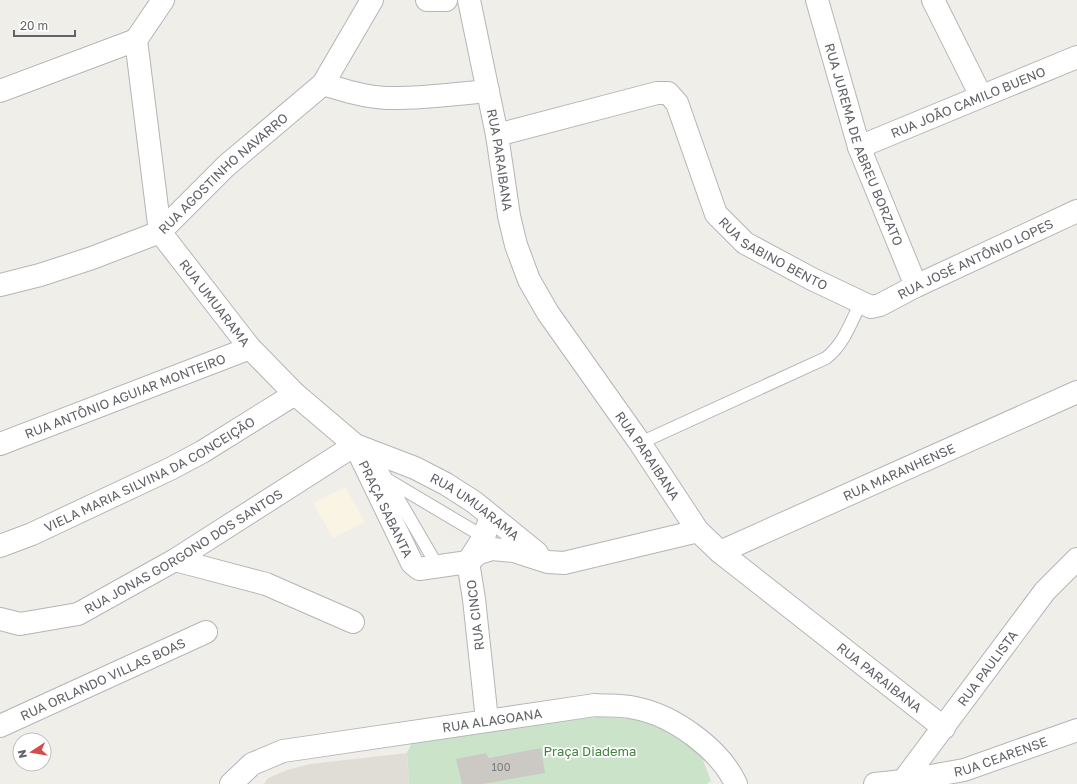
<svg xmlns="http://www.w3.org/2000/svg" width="1077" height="784" font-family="'Golos Text',sans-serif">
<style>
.commercial{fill:#faf4e4}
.education{fill:#e0ddd7}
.green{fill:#cbe4c9}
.building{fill:#ccc9c5}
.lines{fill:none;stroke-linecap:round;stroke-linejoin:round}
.lane-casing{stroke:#b4b5b9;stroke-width:14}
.street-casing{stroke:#b4b5b9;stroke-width:24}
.lane{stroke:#fff;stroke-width:12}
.street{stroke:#fff;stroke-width:22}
.labels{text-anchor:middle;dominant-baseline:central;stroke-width:3.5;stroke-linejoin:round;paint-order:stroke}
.number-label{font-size:11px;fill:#7b7c7e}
.street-label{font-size:13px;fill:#606367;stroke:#fff}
.park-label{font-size:13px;fill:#438442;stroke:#fff}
</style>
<rect width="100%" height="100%" fill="#f0eee9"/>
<path class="commercial" d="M 345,487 L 365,522 L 333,538 L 313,503 Z"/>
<path class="education" d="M 407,753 L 409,784 L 264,784 L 268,778 L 287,770 L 310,764 Z"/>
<path class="green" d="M 599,717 L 660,721 L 699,749 L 711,781 L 707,784 L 409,784 L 407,753 L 413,740 L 510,724 Z"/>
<path class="building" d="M 541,748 L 545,773 L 483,784 L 462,784 L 456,759 L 486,753 L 489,758 Z"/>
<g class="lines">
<g class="lane-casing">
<path id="lane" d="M 640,443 L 826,358 C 844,344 851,322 861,302
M 371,452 L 438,567
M 388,480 L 484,537"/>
</g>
<g class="street-casing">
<g id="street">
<path d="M 427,0 L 446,0"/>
<path id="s1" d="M 469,0 L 497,135 L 509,216 L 516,245 L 529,280 L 548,313 L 640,443 L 698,531 L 720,552 L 944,728"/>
<path id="s2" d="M 817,0 L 859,147 L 916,286"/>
<path d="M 933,0 L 981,96"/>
<path id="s3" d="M 136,40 L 160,232 L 250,348 L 295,394 L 355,445 L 415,468 L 446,484 L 474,502 L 537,553"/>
<path d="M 136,40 L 163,0"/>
<path d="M 323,84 C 343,90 365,97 386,98 C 420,99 454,94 488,91"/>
<path d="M 0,91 L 136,40"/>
<path id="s4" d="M 497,135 L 657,93 L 668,93 L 677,103 L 716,214 L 745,243 L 812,279 L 871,307 L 880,305 L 916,286 L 1077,211"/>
<path id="s5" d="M 859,147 L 1077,57"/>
<path id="s6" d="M 0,285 L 40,275 L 92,258 L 160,232 L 226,166 L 323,84 L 372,0"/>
<path id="s7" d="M 0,444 L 250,348"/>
<path id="s8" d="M 0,546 L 32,534 L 170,469 L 202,452 L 295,394"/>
<path id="s9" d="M 720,552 L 1077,392"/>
<path d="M 175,560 L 266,584 L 353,622"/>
<path id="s10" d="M 0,619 L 20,624 L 78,614 L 175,560 L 355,445 L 412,563 L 419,569 L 468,562 L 479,553 L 492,549 L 514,551 L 548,562 L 564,563 L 698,531"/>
<path d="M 487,720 L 474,599 L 468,562 L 484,537 L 491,516"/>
<path id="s11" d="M 0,726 L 206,632"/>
<path id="s12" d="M 903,781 L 1045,591 L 1077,559"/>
<path id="s13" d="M 231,784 L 252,764 L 283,751 L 595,705 C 608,706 623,705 635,708 C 673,715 720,749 736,784"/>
<path id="s14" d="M 875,784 L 903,781 L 964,770 L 1077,730"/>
</g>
</g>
<use href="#lane" class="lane"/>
<use href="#street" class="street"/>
</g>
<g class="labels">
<g class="number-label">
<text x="501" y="766">100</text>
</g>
<g class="street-label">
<text stroke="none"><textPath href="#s5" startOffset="118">RUA JOÃO CAMILO BUENO</textPath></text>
<text stroke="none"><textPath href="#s2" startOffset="152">RUA JUREMA DE ABREU BORZATO</textPath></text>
<text stroke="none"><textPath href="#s1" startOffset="163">RUA PARAIBANA</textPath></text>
<text stroke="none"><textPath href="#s6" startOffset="255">RUA AGOSTINHO NAVARRO</textPath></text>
<text stroke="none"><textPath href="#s4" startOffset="378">RUA SABINO BENTO</textPath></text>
<text stroke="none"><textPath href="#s4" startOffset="605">RUA JOSÉ ANTÔNIO LOPES</textPath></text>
<text stroke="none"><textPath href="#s3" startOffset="283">RUA UMUARAMA</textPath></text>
<text stroke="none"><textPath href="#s7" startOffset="134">RUA ANTÔNIO AGUIAR MONTEIRO</textPath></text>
<text stroke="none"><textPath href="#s1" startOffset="499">RUA PARAIBANA</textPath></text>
<text stroke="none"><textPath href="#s9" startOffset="196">RUA MARANHENSE</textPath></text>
<text stroke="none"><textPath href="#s8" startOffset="166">VIELA MARIA SILVINA DA CONCEIÇÃO</textPath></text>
<text stroke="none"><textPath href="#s3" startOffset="619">RUA UMUARAMA</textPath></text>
<text stroke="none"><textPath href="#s10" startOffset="475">PRAÇA SABANTA</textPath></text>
<text stroke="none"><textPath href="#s10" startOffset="202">RUA JONAS GORGONO DOS SANTOS</textPath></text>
<text transform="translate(475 615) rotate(-97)">RUA CINCO</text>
<text stroke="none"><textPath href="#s12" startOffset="141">RUA PAULISTA</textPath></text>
<text stroke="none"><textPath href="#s1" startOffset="823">RUA PARAIBANA</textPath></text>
<text stroke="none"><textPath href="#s11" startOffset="113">RUA ORLANDO VILLAS BOAS</textPath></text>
<text stroke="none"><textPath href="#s13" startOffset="274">RUA ALAGOANA</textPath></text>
<text stroke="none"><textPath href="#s14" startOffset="129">RUA CEARENSE</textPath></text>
</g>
<g class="park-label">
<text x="590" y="751">Praça Diadema</text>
</g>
</g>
<g transform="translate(32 752) rotate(258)"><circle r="19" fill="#ffffff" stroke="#bfc1c2"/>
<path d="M0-3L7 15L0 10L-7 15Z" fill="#d44d4b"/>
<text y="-6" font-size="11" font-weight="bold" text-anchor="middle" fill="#606367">N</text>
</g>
<path d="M14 30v6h61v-6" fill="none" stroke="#606367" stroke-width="2"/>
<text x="20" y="30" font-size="12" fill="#606367" stroke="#ffffff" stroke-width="3" paint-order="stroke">20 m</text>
</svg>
